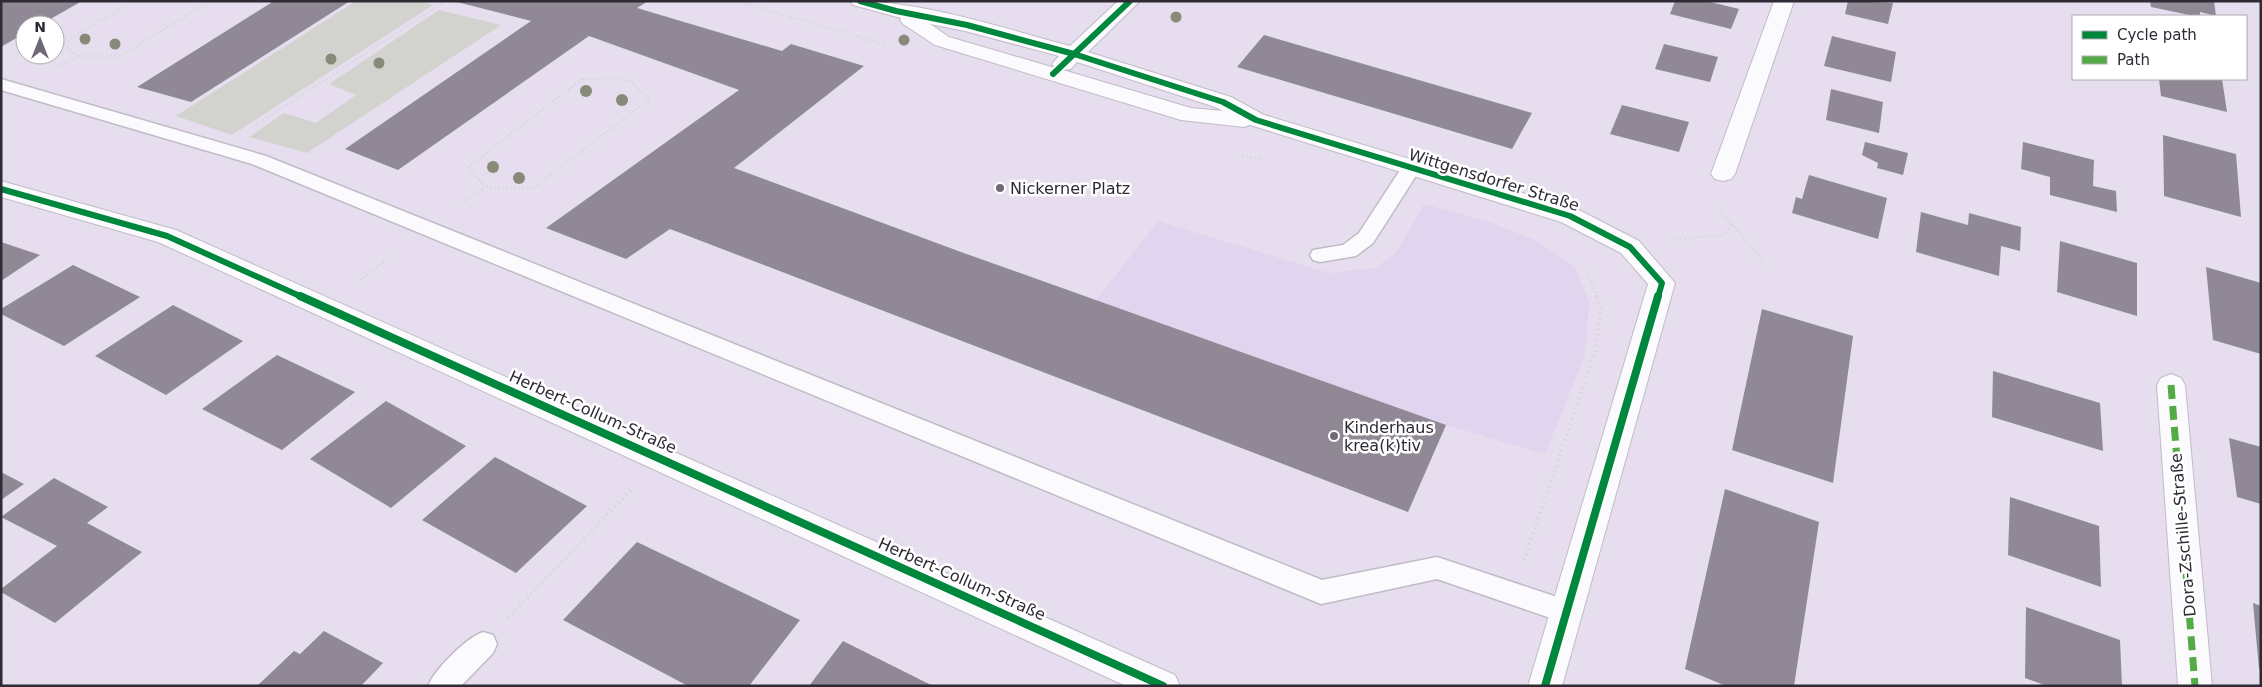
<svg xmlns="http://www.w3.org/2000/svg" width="2262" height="687" font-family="'DejaVu Sans',sans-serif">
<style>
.built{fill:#e0d4ee}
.green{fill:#d2d3ce}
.building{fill:#908995}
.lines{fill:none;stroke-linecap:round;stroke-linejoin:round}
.lane-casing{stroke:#c1bbc8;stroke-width:3}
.street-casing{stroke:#c1bbc8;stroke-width:2}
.path-far1{stroke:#d4d2d6;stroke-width:2.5;stroke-dasharray:1 3;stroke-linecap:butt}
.path{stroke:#d4d2d6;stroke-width:4;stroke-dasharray:1 4.5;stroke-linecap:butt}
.lane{fill:#fbfafc;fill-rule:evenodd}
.street{fill:#fbfafc;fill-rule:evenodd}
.quiet{stroke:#54ab45;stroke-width:7;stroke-dasharray:14 7;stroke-linecap:butt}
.cycleway-far1-casing{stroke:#fff;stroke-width:9}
.cycleway-casing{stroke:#fff;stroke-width:11}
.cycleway-far1{stroke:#00873e;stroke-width:6}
.cycleway{stroke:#00873e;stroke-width:8}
.tree{fill:#868a77}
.poi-dot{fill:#6f6975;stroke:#fff;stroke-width:2}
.labels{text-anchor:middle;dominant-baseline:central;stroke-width:5;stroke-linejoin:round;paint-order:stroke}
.street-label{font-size:16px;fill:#2f2a34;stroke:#fff}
.poi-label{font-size:16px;fill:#2f2a34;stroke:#fff;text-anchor:start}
</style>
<rect width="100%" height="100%" fill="#e6deee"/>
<path class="built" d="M 1424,204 L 1492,223 L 1537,241 L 1575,267 L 1589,302 L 1585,354 L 1545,454 L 1446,425 L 1408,512 L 1041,371 L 1158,221 L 1329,273 L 1375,268 L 1397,252 Z"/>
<path class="green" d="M 356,1 L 416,1 L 433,5 L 232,135 L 176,116 Z
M 439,10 L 501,25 L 307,153 L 249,137 L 284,113 L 316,123 L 356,95 L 329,84 Z"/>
<path class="building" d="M 1,1 L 82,1 L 40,25 L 25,25 L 25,33 L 1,47 Z
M 274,1 L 350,1 L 191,102 L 137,87 Z
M 453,1 L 648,1 L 637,8 L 782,51 L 791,44 L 864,66 L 734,168 L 961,252 L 1446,425 L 1408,512 L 670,229 L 626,259 L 546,228 L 739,90 L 589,36 L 398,170 L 345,149 L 531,21 Z
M 1675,1 L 1706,1 L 1739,9 L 1731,29 L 1670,14 Z
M 1848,1 L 1893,3 L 1888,24 L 1845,14 Z
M 2150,1 L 2214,1 L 2216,16 L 2200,12 L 2200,16 L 2194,16 L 2151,7 Z
M 1264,35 L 1532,113 L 1512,149 L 1237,67 Z
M 1832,36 L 1896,52 L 1891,82 L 1824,66 Z
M 1664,44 L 1718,57 L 1710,82 L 1655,69 Z
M 2159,79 L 2222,79 L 2227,112 L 2161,96 Z
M 1831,89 L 1883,102 L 1879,133 L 1826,120 Z
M 1622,105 L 1689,122 L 1679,152 L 1610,134 Z
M 2163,135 L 2236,154 L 2241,217 L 2164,196 Z
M 1865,142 L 1908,153 L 1903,175 L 1877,168 L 1878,163 L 1862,155 Z
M 2023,142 L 2094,160 L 2093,186 L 2116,191 L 2117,212 L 2050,195 L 2050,177 L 2021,169 Z
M 1809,175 L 1887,198 L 1878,239 L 1792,213 L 1796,197 L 1802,199 Z
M 1921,212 L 1968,225 L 1969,213 L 2021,227 L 2020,251 L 2001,246 L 1999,276 L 1916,252 Z
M 2060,241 L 2137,263 L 2137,316 L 2057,292 Z
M 1,242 L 40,255 L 1,281 Z
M 73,265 L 140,297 L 64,346 L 1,314 L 1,309 Z
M 2206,267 L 2261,283 L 2261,354 L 2213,340 Z
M 173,305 L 243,341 L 166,395 L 95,356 Z
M 1762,309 L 1853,336 L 1833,483 L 1732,450 Z
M 277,355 L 355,392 L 282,450 L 202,409 Z
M 1993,371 L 2100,403 L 2103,451 L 1992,417 Z
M 386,401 L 466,446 L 391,508 L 310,459 Z
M 2229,438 L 2261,447 L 2261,504 L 2237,497 Z
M 495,457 L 587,506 L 516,573 L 422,520 Z
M 1,472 L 24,484 L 1,500 Z
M 54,478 L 108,507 L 87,523 L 142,552 L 55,623 L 1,592 L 1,589 L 57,546 L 1,517 Z
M 1725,489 L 1819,522 L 1794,686 L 1726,686 L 1685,669 Z
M 2010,497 L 2099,526 L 2101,587 L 2008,555 Z
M 637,542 L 800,620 L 749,686 L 688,686 L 563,620 Z
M 2253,603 L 2261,606 L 2261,669 L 2259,669 Z
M 2026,607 L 2120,640 L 2122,686 L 2047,686 L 2025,678 Z
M 324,631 L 383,663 L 361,686 L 257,686 L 294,651 L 300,654 Z
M 843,641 L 933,686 L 809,686 Z"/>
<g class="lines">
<g class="lane-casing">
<path id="lane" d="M 1,79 L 266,156 L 1322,580 L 1437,557 L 1578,604 L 1582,612 L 1578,620 L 1568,624 L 1437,579 L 1321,604 L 252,164 L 1,90 Z
M 1411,162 L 1418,164 L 1421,168 L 1373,243 L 1356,256 L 1320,262 L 1313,260 L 1310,255 L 1313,250 L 1343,245 L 1359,233 L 1404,164 Z
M 483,632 L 493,635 L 497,644 L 493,653 L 461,686 L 428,686 C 435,669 466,638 483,632 Z"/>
</g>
<g class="street-casing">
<path id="street" d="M 850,1 C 924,1 999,27 1070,46 L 1118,1 L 1140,1 L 1088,52 L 1231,97 L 1264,115 L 1579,210 L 1639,241 L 1675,283 L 1562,686 L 1528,686 L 1648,284 L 1621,253 L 1561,222 L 1250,125 L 1244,127 L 1181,120 L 935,45 L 903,24 L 900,20 L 901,18 L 853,5 ZM 930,24 L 965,31 L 1059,56 L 1052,64 L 1055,68 L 949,37 ZM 1077,62 L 1215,107 L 1223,111 L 1191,108 L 1063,70 L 1071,69 Z
M 1774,1 L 1794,1 L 1735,174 L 1731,179 L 1723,181 L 1715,179 L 1711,174 Z
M 1,181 L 176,230 L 1175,675 L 1180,686 L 1126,686 L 158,242 L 1,197 Z
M 2171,374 L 2181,378 L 2185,385 L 2212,686 L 2178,686 L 2157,385 L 2161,378 Z"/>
</g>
<path class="path-far1" d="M 733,1 L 848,33
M 856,36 L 886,45
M 77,56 L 63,43 L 133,1
M 58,67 L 77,56 L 120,56 L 210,1
M 582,79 L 629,80 L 650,99 L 532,189 L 485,187 L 468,167 Z
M 256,125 L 444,2
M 1243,155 L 1261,159
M 459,206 L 485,187
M 1732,224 L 1767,266
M 1672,240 L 1727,234 L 1732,224 L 1716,207
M 1580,264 L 1587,270 L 1597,297
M 357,282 L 396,253"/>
<path class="path" d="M 1524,560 L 1595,351 L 1601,309 L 1596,296
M 508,618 L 632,489"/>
<use href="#lane" class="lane"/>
<use href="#street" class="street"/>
<path class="quiet" d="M 2171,385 L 2195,686"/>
<g class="cycleway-far1-casing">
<path id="cycleway-far1" d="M 860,1 L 896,11 L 967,25 L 1074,54 L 1223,102 L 1256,120 L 1570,216 L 1630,247 L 1662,283 L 1658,297
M 1053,74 L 1130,1
M 1,189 L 167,236 L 302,297"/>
</g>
<g class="cycleway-casing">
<path id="cycleway" d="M 300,296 L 1163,686
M 1545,686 L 1658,296"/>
</g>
<use href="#cycleway-far1" class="cycleway-far1"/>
<use href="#cycleway" class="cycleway"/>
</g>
<g class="tree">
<circle cx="1176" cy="17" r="5.5"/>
<circle cx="85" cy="39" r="5.5"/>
<circle cx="904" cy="40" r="5.5"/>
<circle cx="115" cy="44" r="5.5"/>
<circle cx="331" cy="59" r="5.5"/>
<circle cx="379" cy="63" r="5.5"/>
<circle cx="586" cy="91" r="6"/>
<circle cx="622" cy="100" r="6"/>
<circle cx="493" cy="167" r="6"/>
<circle cx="519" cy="178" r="6"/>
</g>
<g class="poi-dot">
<circle cx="1000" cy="188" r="5"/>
<circle cx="1334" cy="436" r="5"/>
</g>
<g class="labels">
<g class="street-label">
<text transform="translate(1494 180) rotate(17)">Wittgensdorfer Straße</text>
<text transform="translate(593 412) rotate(24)">Herbert-Collum-Straße</text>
<text transform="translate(2183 535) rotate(-95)">Dora-Zschille-Straße</text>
<text transform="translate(962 579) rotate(24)">Herbert-Collum-Straße</text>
</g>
<g class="poi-label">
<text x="1010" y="188">Nickerner Platz</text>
<text x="1344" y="427">Kinderhaus<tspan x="1344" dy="18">krea(k)tiv</tspan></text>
</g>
</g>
<rect width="2262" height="687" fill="none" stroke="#2f2a34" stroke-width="5"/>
<rect x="2072" y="15" width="175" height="65" fill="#ffffff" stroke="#acaaae"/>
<rect x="2082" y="31" width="25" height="8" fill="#00873e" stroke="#acaaae"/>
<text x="2117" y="40" font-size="15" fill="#2f2a34">Cycle path</text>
<rect x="2082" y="56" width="25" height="8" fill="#54ab45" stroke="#acaaae"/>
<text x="2117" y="65" font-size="15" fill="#2f2a34">Path</text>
<g transform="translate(40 40)"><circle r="24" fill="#ffffff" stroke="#acaaae"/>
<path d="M0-4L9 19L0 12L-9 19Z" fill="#6f6975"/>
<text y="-8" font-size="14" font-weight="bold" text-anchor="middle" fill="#2f2a34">N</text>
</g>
</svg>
